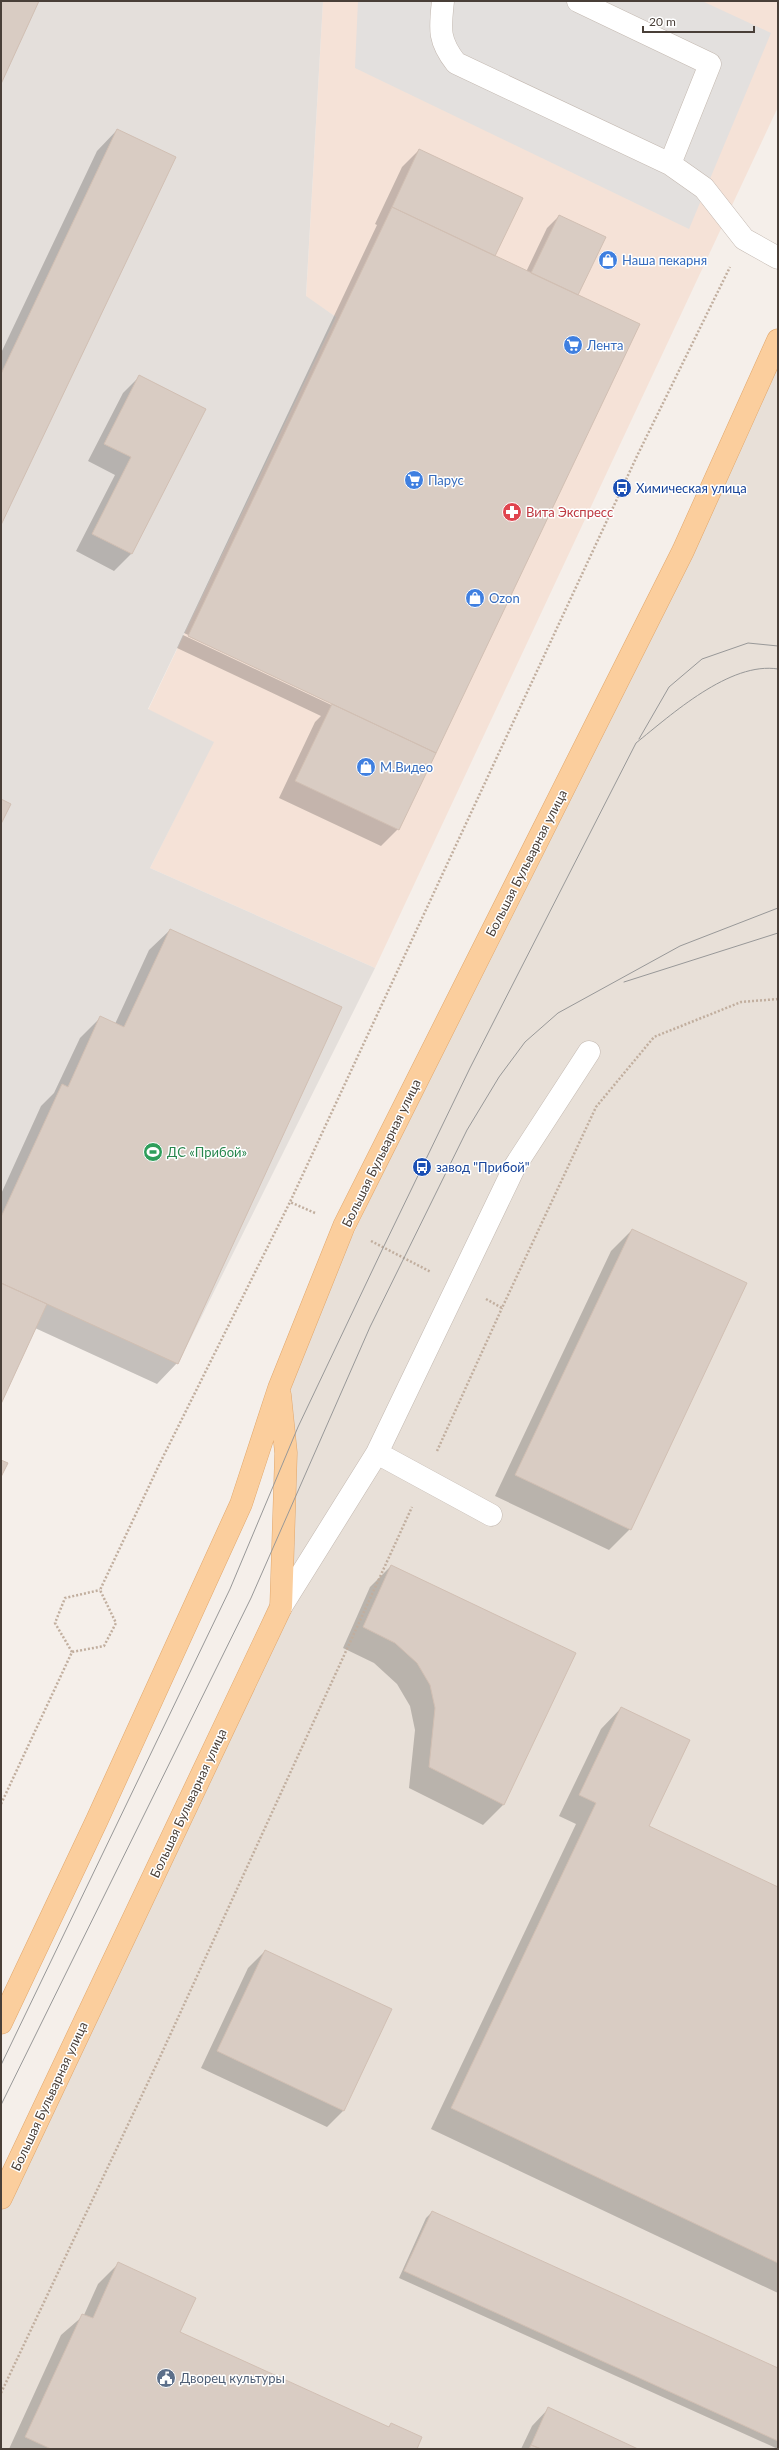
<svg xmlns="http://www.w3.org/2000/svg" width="779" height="2450" font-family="Lato,sans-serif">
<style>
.residential{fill:#e8e0d8}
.commercial{fill:#f5e2d7}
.industrial{fill:#e4dfdb}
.parking{fill:#e3e0de}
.shadow{fill:#0003}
.building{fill:#d9ccc3;stroke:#d1bfb3}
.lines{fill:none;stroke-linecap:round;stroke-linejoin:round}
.minor-casing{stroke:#c3b8b0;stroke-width:23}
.major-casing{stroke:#e1a76c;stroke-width:23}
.path{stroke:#c1ae9e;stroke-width:2.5;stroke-dasharray:2 2;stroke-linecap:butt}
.minor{stroke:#fff;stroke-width:22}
.major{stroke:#fbce9d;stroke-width:22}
.tram{stroke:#989898;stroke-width:1}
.labels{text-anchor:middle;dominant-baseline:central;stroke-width:3;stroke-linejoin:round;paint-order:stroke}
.shop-label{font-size:13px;fill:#366cbe;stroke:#fff;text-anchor:start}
.transit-label{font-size:13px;fill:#164399;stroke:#fff;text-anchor:start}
.health-label{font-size:13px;fill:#be3a42;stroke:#fff;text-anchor:start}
.street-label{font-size:13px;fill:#493f38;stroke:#fff}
.leisure-label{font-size:13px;fill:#27864d;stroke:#fff;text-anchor:start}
.service-label{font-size:13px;fill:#4e5e75;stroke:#fff;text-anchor:start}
</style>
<rect width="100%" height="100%" fill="#f5efea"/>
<path class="residential" d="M 778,340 L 778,2449 L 1,2449 L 1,2198 L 85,2022 L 282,1575 L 279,1388 L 683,551 Z"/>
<path class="commercial" d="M 323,1 L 778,1 L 778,107 L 375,968 L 150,868 L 213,742 L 148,710 L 336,317 L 306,297 Z"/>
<path class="industrial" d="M 1,1 L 323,1 L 306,296 L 336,317 L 148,709 L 214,742 L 150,868 L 375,968 L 178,1364 L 47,1304 L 1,1404 Z"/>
<path class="parking" d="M 358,1 L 702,1 L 771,33 L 689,229 L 355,68 Z"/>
<path class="shadow" d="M 117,130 L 1,523 L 1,353 L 97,151 Z
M 419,150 L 493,256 L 526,272 L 547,228 L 559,216 L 577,295 L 638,324 L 398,829 L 381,846 L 279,798 L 315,722 L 321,716 L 177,648 L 183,635 L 431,752 L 431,750 L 184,633 L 377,225 L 375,224 L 402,167 Z
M 140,376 L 205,409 L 131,554 L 114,571 L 76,551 L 115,475 L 88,461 L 123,393 Z
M 170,930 L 177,1363 L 157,1384 L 35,1328 L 1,1402 L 1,1194 L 41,1106 L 54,1093 L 80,1038 L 100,1018 L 115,1024 L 149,950 Z
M 632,1230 L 630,1529 L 609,1550 L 495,1496 L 611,1251 Z
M 391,1566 L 504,1804 L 483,1825 L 409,1788 L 415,1730 L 410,1706 L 397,1684 L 374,1663 L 343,1648 L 370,1587 Z
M 621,1708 L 648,1827 L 778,1888 L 778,2293 L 431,2129 L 576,1824 L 559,1816 L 601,1729 Z
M 265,1951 L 344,2110 L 327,2127 L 201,2068 L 248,1968 Z
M 432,2212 L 778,2369 L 778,2449 L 399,2278 L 426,2218 Z
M 119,2263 L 179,2333 L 388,2428 L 391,2424 L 416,2449 L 9,2449 L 61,2335 L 84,2315 L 98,2284 Z
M 548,2409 L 636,2449 L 521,2449 L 532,2426 Z"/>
<path class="building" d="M 1,1 L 39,1 L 1,84 Z
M 117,129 L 176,157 L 1,525 L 1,374 Z
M 419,149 L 523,198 L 495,256 L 392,207 Z
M 392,207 L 640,324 L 436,753 L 188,636 Z
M 559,215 L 606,237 L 578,295 L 531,273 Z
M 139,375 L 206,409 L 132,554 L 92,534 L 131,457 L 104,444 Z
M 332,704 L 436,753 L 399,830 L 295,781 Z
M 1,799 L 11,804 L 1,824 Z
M 170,929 L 342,1007 L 178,1364 L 1,1283 L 1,1217 L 62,1084 L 68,1087 L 100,1016 L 124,1027 Z
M 632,1229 L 747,1283 L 631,1530 L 515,1475 Z
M 1,1283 L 47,1304 L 1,1404 Z
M 1,1460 L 8,1463 L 1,1477 Z
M 391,1565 L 576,1653 L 504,1805 L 429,1767 L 435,1708 L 430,1685 L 417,1663 L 395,1643 L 363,1627 Z
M 621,1707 L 690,1740 L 649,1826 L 778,1887 L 778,2263 L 451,2108 L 596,1803 L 579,1795 Z
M 265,1950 L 392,2009 L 344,2111 L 217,2051 Z
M 432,2211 L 778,2368 L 778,2441 L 404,2271 Z
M 118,2262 L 196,2298 L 180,2332 L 389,2427 L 391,2423 L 422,2437 L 417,2449 L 51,2449 L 25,2437 L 82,2314 L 93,2318 Z
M 548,2407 L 638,2449 L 541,2449 L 531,2445 Z
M 531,2445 L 541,2449 L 529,2449 Z"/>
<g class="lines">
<g class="minor-casing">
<path id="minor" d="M 443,1 C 440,29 438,40 456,63 L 670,164 L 704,188 L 744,239 L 778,258
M 578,1 L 710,64 L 670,164
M 377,1453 L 491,1515
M 281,1607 L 377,1453 L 515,1166 L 589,1052"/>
</g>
<g class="major-casing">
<path id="major" d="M 1,2023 L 97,1820 L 241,1504 L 279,1388 L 344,1226 L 683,551 L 778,340
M 1,2198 L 281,1607 L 286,1453 L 280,1395"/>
</g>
<path class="path" d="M 315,1213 L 290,1202 L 637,456 L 730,267
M 371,1241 L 431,1272
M 486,1299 L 502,1308 L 596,1107 L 654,1037 L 741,1002 L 778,999
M 437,1451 L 502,1308
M 72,1652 L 55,1623 L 65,1598 L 100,1590
M 1,1804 L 72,1652 L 104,1646 L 116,1623 L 100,1590 L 159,1465 L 290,1202
M 1,2393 L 160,2057 L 412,1507"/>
<use href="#minor" class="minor"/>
<use href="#major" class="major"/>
<path class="tram" d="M 639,739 L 669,687 L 702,659 L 748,643 L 778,646
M 624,982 L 778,933
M 1,2065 L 230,1589 L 298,1427 L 383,1248 L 470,1068 L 636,743 C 671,715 730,661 778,669
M 1,2105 L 251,1598 L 370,1327 L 467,1130 L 499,1077 L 525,1042 L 558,1013 L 680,946 L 778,908"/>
</g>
<defs>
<g id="shop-disc" transform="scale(1)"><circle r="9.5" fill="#3f7fe0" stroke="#fff"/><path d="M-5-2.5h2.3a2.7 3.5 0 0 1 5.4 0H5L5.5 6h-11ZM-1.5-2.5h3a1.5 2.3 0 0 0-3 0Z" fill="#fff"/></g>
<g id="supermarket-disc" transform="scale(1)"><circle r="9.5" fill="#3f7fe0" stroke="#fff"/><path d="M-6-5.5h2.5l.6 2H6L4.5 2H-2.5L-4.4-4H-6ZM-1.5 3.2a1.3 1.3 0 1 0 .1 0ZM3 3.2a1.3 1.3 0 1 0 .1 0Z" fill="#fff"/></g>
<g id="bus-disc" transform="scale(1)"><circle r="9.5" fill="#1a4fb4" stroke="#fff"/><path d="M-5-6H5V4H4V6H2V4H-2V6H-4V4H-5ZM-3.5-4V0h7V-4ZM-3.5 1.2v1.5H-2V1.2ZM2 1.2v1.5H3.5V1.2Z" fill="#fff"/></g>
<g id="pharmacy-disc" transform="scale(1)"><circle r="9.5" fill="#e0444e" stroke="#fff"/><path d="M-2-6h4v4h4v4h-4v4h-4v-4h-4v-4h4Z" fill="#fff"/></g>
<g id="stadium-disc" transform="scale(1)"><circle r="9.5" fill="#2e9e5b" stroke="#fff"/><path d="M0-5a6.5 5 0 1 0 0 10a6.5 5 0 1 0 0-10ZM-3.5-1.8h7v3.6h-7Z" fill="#fff"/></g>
<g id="civic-disc" transform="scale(1)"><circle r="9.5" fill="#5c6f8a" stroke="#fff"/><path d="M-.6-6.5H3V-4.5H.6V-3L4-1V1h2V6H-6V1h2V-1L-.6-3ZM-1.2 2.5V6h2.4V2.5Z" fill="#fff"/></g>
</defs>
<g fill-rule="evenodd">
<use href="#shop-disc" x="608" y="260"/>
<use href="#supermarket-disc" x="573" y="345"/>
<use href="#supermarket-disc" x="414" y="480"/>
<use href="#bus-disc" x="622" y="488"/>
<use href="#pharmacy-disc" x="512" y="512"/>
<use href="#shop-disc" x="475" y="598"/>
<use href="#shop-disc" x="366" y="767"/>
<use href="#stadium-disc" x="153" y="1152"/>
<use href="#bus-disc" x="422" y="1167"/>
<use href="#civic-disc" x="166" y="2378"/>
</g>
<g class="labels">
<g class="shop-label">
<text x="622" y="260">Наша пекарня</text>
<text x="587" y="345">Лента</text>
<text x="428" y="480">Парус</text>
<text x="489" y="598">Ozon</text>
<text x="380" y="767">М.Видео</text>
</g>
<g class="transit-label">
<text x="636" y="488">Химическая улица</text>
<text x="436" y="1167">завод "Прибой"</text>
</g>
<g class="health-label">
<text x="526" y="512">Вита Экспресс</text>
</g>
<g class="street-label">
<text transform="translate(526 863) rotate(-63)">Большая Бульварная улица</text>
<text transform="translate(381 1153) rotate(-64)">Большая Бульварная улица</text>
<text transform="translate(188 1803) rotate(-65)">Большая Бульварная улица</text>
<text transform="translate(49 2096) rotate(-65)">Большая Бульварная улица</text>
</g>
<g class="leisure-label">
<text x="167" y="1152">ДC «Прибой»</text>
</g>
<g class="service-label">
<text x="180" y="2378">Дворец культуры</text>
</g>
</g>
<rect width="779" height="2450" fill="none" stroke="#493f38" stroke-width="4"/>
<path d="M643 26v6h111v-6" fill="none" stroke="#493f38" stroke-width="2"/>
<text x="649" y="26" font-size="12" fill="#493f38" stroke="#ffffff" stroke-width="3" paint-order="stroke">20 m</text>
</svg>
